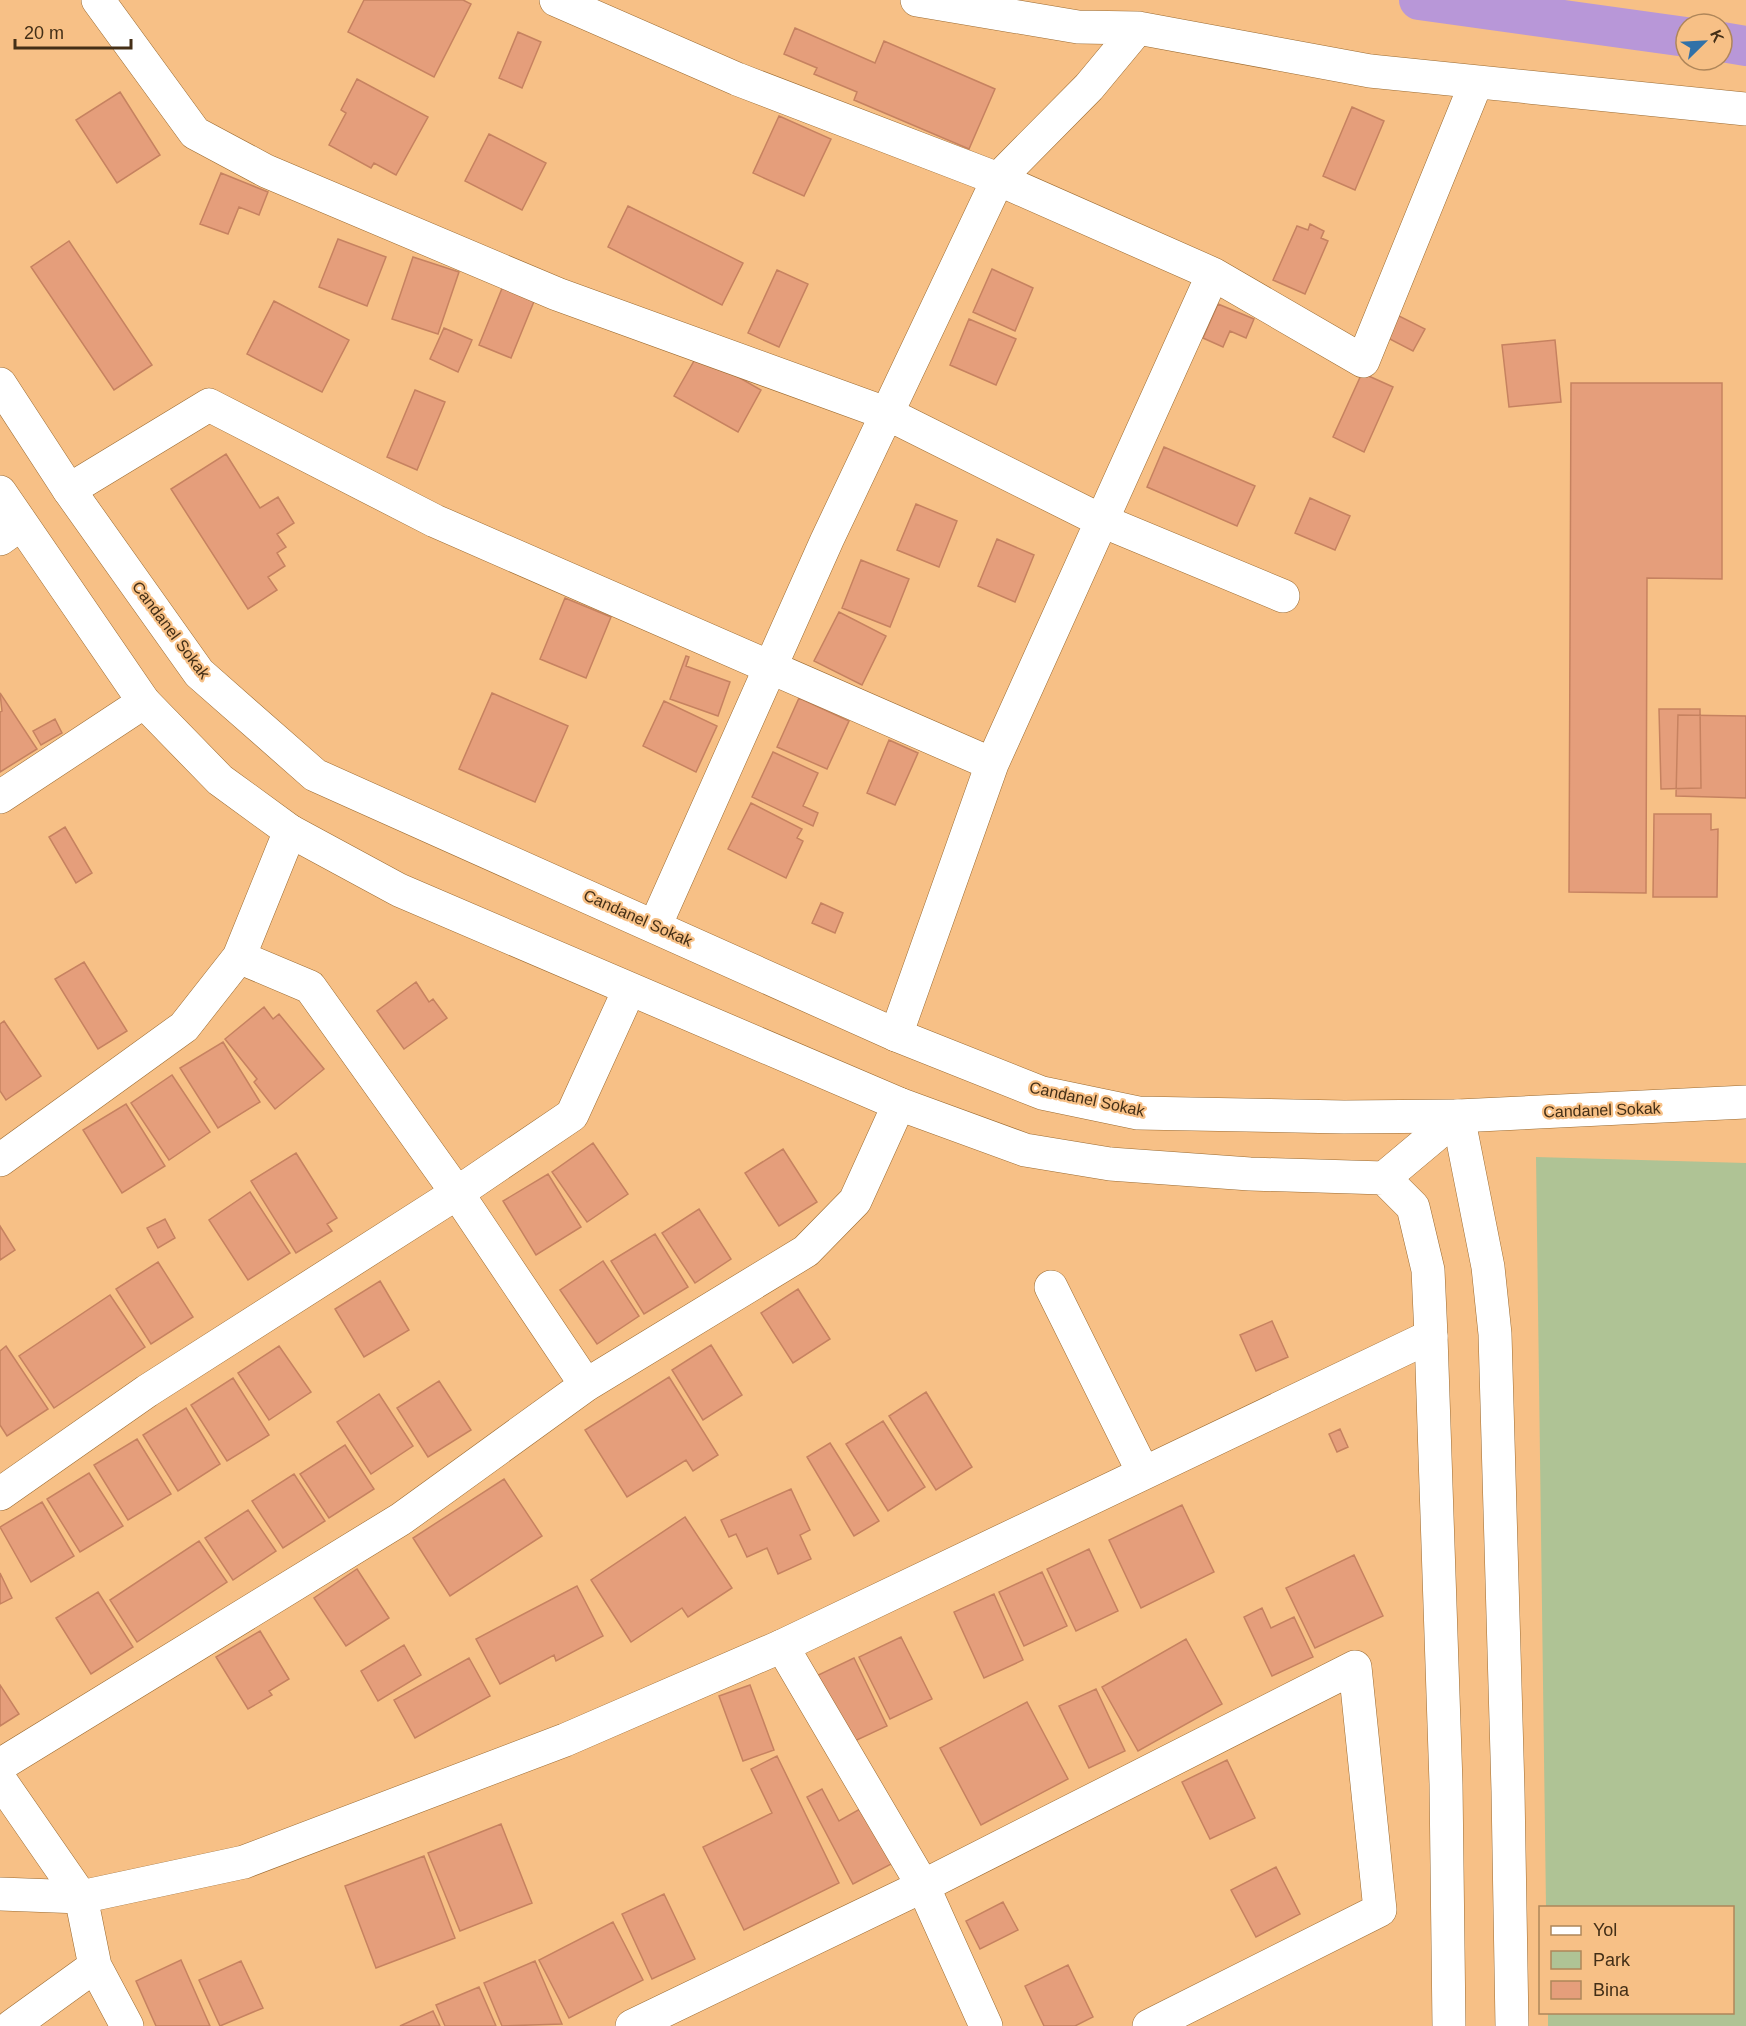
<svg xmlns="http://www.w3.org/2000/svg" width="1746" height="2026" font-family="Arial,sans-serif">
<style>
.green{fill:#afc395}
.lines{fill:none;stroke-linecap:round;stroke-linejoin:round}
.canal{stroke:#b897d8;stroke-width:40}
.building{fill:#e59e7b;stroke:#c68260;stroke-width:1.5}
.street-casing{stroke:#9b6a30;stroke-width:34}
.secondary-casing{stroke:#9b6a30;stroke-width:34}
.primary-casing{stroke:#9b6a30;stroke-width:34}
.street{stroke:#fff;stroke-width:33}
.secondary{stroke:#fff;stroke-width:33}
.primary{stroke:#fff;stroke-width:33}
.labels{text-anchor:middle;dominant-baseline:central;stroke-width:4.5;stroke-linejoin:round;paint-order:stroke}
.street-label{font-size:16px;fill:#442f17;stroke:#f7c086}
</style>
<rect width="100%" height="100%" fill="#f7c086"/>
<path class="green" d="M 1536,1157 L 1746,1163 L 1746,2026 L 1548,2026 L 1548,2013 L 1732,2012 L 1732,1908 L 1546,1907 Z"/>
<g class="lines">
<path class="canal" d="M 1419,0 L 1686,37
M 1722,42 L 1746,46"/>
</g>
<path class="building" d="M 364,0 L 463,0 L 471,4 L 434,77 L 348,32 Z
M 795,28 L 875,63 L 884,41 L 995,89 L 969,149 L 854,100 L 857,92 L 814,74 L 817,68 L 784,54 Z
M 518,32 L 541,42 L 522,88 L 499,78 Z
M 357,79 L 428,117 L 396,175 L 374,163 L 371,168 L 329,145 L 346,113 L 341,110 Z
M 120,92 L 160,155 L 117,183 L 76,120 Z
M 1352,107 L 1384,121 L 1355,190 L 1323,176 Z
M 779,116 L 831,139 L 804,196 L 753,173 Z
M 489,134 L 546,163 L 522,210 L 465,181 Z
M 221,173 L 268,192 L 259,215 L 239,207 L 228,234 L 200,224 Z
M 628,206 L 743,263 L 722,305 L 608,247 Z
M 1310,224 L 1324,231 L 1321,238 L 1328,241 L 1305,294 L 1273,280 L 1297,226 L 1308,230 Z
M 338,239 L 386,257 L 367,306 L 319,287 Z
M 69,241 L 152,365 L 114,390 L 31,267 Z
M 413,257 L 459,272 L 438,334 L 392,319 Z
M 992,269 L 1033,288 L 1015,331 L 973,312 Z
M 777,270 L 808,284 L 779,347 L 748,333 Z
M 503,286 L 535,299 L 511,358 L 479,345 Z
M 274,301 L 349,340 L 322,392 L 247,354 Z
M 1218,304 L 1254,319 L 1246,338 L 1230,331 L 1223,347 L 1203,338 Z
M 1391,312 L 1425,329 L 1413,351 L 1380,334 Z
M 969,319 L 1016,339 L 996,385 L 950,365 Z
M 444,328 L 472,340 L 458,372 L 430,359 Z
M 1555,340 L 1561,402 L 1509,407 L 1502,345 Z
M 698,354 L 761,390 L 738,432 L 674,396 Z
M 1362,373 L 1393,387 L 1364,452 L 1333,437 Z
M 1571,383 L 1722,383 L 1722,579 L 1647,578 L 1646,893 L 1569,892 Z
M 415,390 L 445,402 L 417,470 L 387,457 Z
M 1164,447 L 1255,486 L 1237,526 L 1147,487 Z
M 226,454 L 260,508 L 278,497 L 294,523 L 277,534 L 286,547 L 277,553 L 285,566 L 268,577 L 277,590 L 248,609 L 171,489 Z
M 1310,498 L 1350,516 L 1335,550 L 1295,533 Z
M 916,504 L 957,521 L 939,567 L 897,550 Z
M 997,539 L 1034,555 L 1015,602 L 978,586 Z
M 861,560 L 909,579 L 890,627 L 842,608 Z
M 565,598 L 611,617 L 586,678 L 540,659 Z
M 839,612 L 886,636 L 862,685 L 814,661 Z
M 686,656 L 689,657 L 686,666 L 730,682 L 718,716 L 670,699 Z
M 0,693 L 37,749 L 0,772 L 0,712 L 2,711 Z
M 492,693 L 568,726 L 535,802 L 459,769 Z
M 799,698 L 849,721 L 827,769 L 777,747 Z
M 664,701 L 717,726 L 696,772 L 643,746 Z
M 1659,709 L 1700,709 L 1701,788 L 1661,789 Z
M 1678,715 L 1746,716 L 1746,798 L 1676,796 Z
M 55,719 L 62,733 L 41,745 L 33,731 Z
M 889,740 L 918,753 L 895,805 L 867,793 Z
M 773,752 L 818,773 L 803,806 L 818,813 L 813,826 L 752,797 Z
M 751,803 L 802,829 L 797,838 L 803,841 L 786,878 L 728,849 Z
M 1654,814 L 1711,814 L 1711,830 L 1718,829 L 1717,897 L 1653,897 Z
M 65,827 L 92,873 L 76,883 L 49,837 Z
M 821,903 L 843,913 L 835,933 L 812,923 Z
M 84,962 L 127,1031 L 98,1049 L 55,979 Z
M 416,982 L 429,1002 L 433,999 L 447,1018 L 404,1049 L 377,1011 Z
M 264,1007 L 273,1019 L 279,1014 L 324,1069 L 275,1109 L 254,1082 L 257,1079 L 225,1039 Z
M 4,1021 L 41,1076 L 6,1100 L 0,1091 L 0,1024 Z
M 223,1042 L 260,1102 L 218,1128 L 180,1068 Z
M 172,1075 L 210,1132 L 169,1160 L 131,1103 Z
M 126,1104 L 165,1166 L 122,1193 L 83,1130 Z
M 593,1143 L 628,1194 L 587,1222 L 552,1172 Z
M 783,1149 L 817,1202 L 779,1226 L 745,1173 Z
M 296,1153 L 337,1218 L 327,1224 L 332,1231 L 296,1253 L 251,1181 Z
M 548,1174 L 581,1227 L 536,1255 L 503,1201 Z
M 250,1192 L 290,1253 L 248,1280 L 209,1220 Z
M 699,1209 L 731,1259 L 695,1283 L 662,1233 Z
M 165,1219 L 175,1238 L 158,1248 L 147,1228 Z
M 0,1226 L 15,1250 L 0,1260 Z
M 655,1234 L 688,1287 L 644,1314 L 611,1261 Z
M 603,1261 L 639,1316 L 597,1344 L 560,1290 Z
M 158,1262 L 193,1317 L 151,1344 L 116,1289 Z
M 380,1281 L 409,1330 L 364,1357 L 335,1309 Z
M 798,1289 L 830,1339 L 793,1363 L 761,1313 Z
M 110,1295 L 145,1347 L 54,1408 L 19,1356 Z
M 1272,1321 L 1288,1357 L 1256,1371 L 1240,1335 Z
M 711,1345 L 742,1395 L 703,1420 L 672,1370 Z
M 6,1346 L 48,1409 L 7,1436 L 0,1425 L 0,1351 Z
M 279,1346 L 311,1392 L 269,1420 L 238,1373 Z
M 669,1377 L 718,1455 L 693,1471 L 686,1460 L 627,1497 L 585,1430 Z
M 233,1378 L 269,1435 L 227,1461 L 191,1405 Z
M 439,1381 L 471,1430 L 428,1457 L 397,1408 Z
M 926,1392 L 972,1467 L 936,1490 L 889,1416 Z
M 379,1394 L 413,1446 L 371,1474 L 337,1422 Z
M 186,1408 L 220,1464 L 178,1491 L 143,1435 Z
M 883,1421 L 925,1487 L 888,1511 L 846,1444 Z
M 1340,1429 L 1348,1447 L 1337,1452 L 1329,1434 Z
M 137,1439 L 171,1494 L 128,1520 L 94,1465 Z
M 830,1443 L 879,1521 L 854,1536 L 807,1457 Z
M 345,1445 L 374,1489 L 329,1518 L 300,1474 Z
M 89,1473 L 123,1526 L 80,1552 L 47,1499 Z
M 294,1474 L 325,1521 L 283,1548 L 252,1501 Z
M 504,1479 L 542,1536 L 450,1596 L 413,1538 Z
M 791,1489 L 810,1530 L 800,1535 L 811,1559 L 778,1574 L 767,1548 L 747,1557 L 736,1534 L 729,1537 L 721,1520 Z
M 42,1502 L 74,1556 L 31,1582 L 0,1527 Z
M 1182,1505 L 1214,1572 L 1141,1608 L 1109,1540 Z
M 248,1510 L 276,1551 L 233,1580 L 205,1538 Z
M 685,1517 L 732,1588 L 688,1617 L 682,1608 L 631,1642 L 591,1580 Z
M 199,1541 L 227,1582 L 137,1642 L 110,1600 Z
M 1089,1549 L 1118,1611 L 1076,1631 L 1047,1569 Z
M 1354,1555 L 1383,1616 L 1315,1648 L 1286,1588 Z
M 357,1569 L 389,1618 L 346,1646 L 314,1598 Z
M 1042,1572 L 1067,1626 L 1024,1646 L 999,1592 Z
M 0,1573 L 12,1598 L 0,1604 Z
M 577,1586 L 603,1636 L 556,1661 L 554,1655 L 500,1684 L 476,1639 Z
M 98,1592 L 133,1647 L 91,1674 L 56,1618 Z
M 994,1594 L 1023,1660 L 984,1678 L 954,1612 Z
M 1262,1608 L 1271,1628 L 1294,1617 L 1313,1657 L 1272,1676 L 1244,1617 Z
M 260,1631 L 289,1679 L 269,1691 L 272,1695 L 248,1709 L 216,1657 Z
M 901,1637 L 932,1699 L 890,1719 L 859,1657 Z
M 1186,1639 L 1222,1704 L 1138,1751 L 1102,1687 Z
M 404,1645 L 421,1675 L 378,1701 L 361,1671 Z
M 469,1658 L 490,1696 L 415,1738 L 394,1700 Z
M 854,1658 L 887,1726 L 844,1746 L 812,1678 Z
M 0,1685 L 19,1714 L 0,1726 Z
M 750,1685 L 774,1750 L 743,1761 L 719,1696 Z
M 1096,1689 L 1125,1751 L 1089,1768 L 1059,1706 Z
M 1027,1702 L 1068,1779 L 981,1825 L 940,1748 Z
M 777,1756 L 839,1883 L 744,1930 L 703,1847 L 772,1813 L 751,1769 Z
M 1227,1760 L 1255,1818 L 1210,1839 L 1182,1782 Z
M 822,1789 L 839,1821 L 867,1805 L 897,1861 L 853,1884 L 807,1797 Z
M 501,1824 L 532,1903 L 460,1931 L 428,1853 Z
M 424,1856 L 455,1938 L 376,1968 L 345,1886 Z
M 1276,1867 L 1300,1914 L 1256,1937 L 1231,1890 Z
M 664,1894 L 695,1959 L 652,1979 L 622,1914 Z
M 1003,1902 L 1018,1930 L 980,1949 L 966,1921 Z
M 613,1922 L 643,1980 L 569,2018 L 539,1960 Z
M 181,1960 L 210,2026 L 156,2026 L 136,1981 Z
M 241,1961 L 263,2008 L 220,2026 L 199,1980 Z
M 535,1961 L 562,2024 L 502,2026 L 484,1983 Z
M 1068,1965 L 1093,2017 L 1075,2026 L 1044,2026 L 1025,1986 Z
M 479,1987 L 496,2026 L 445,2026 L 436,2005 Z
M 433,2011 L 440,2026 L 400,2026 Z"/>
<g class="lines">
<g class="street-casing">
<path id="street" d="M 98,0 L 195,133 L 266,171 L 557,294 L 888,414 L 1100,520 L 1283,596
M 556,0 L 737,79 L 998,179 L 1213,274 L 1363,361 L 1476,83
M 917,0 L 1078,27 L 1138,28
M 69,490 L 209,405 L 435,521 L 992,764 L 1213,274
M 0,539 L 21,524
M 0,797 L 144,702
M 655,926 L 827,540 L 998,179 L 1089,87 L 1138,28 L 1370,71 L 1746,109
M 239,957 L 310,987 L 457,1193 L 586,1385
M 896,1035 L 992,764
M 0,1160 L 184,1027 L 239,957 L 290,831
M 1384,1178 L 1458,1116 L 1746,1102
M 1051,1287 L 1143,1472
M 0,1494 L 147,1391 L 457,1193 L 572,1115 L 629,990
M 782,1646 L 923,1886 L 986,2026
M 0,1765 L 401,1519 L 586,1385 L 806,1251 L 855,1201 L 899,1104
M 0,1780 L 81,1897 L 95,1966 L 127,2026
M 12,2026 L 95,1966
M 632,2026 L 923,1886 L 1355,1667 L 1380,1910 L 1149,2026"/>
</g>
<g class="secondary-casing">
<path id="secondary" d="M 0,1894 L 81,1897 L 244,1862 L 565,1740 L 782,1646 L 1431,1336"/>
</g>
<g class="primary-casing">
<path id="primary" d="M 0,384 L 69,490 L 199,673 L 315,775 L 896,1035 L 1042,1093 L 1138,1113 L 1344,1117 L 1458,1116 L 1488,1267 L 1495,1334 L 1508,1791 L 1512,2026
M 0,492 L 144,702 L 220,780 L 290,831 L 399,890 L 899,1104 L 1025,1150 L 1110,1164 L 1250,1174 L 1384,1178 L 1413,1207 L 1428,1270 L 1431,1336 L 1446,1784 L 1449,2026"/>
</g>
<use href="#street" class="street"/>
<use href="#secondary" class="secondary"/>
<use href="#primary" class="primary"/>
</g>
<g class="labels">
<g class="street-label">
<text transform="translate(171 630) rotate(53)">Candanel Sokak</text>
<text transform="translate(638 918) rotate(24)">Candanel Sokak</text>
<text transform="translate(1087 1099) rotate(12)">Candanel Sokak</text>
<text transform="translate(1602 1110) rotate(-2)">Candanel Sokak</text>
</g>
</g>
<rect x="1539" y="1906" width="195" height="108" fill="#f7c086" stroke="#af865a" stroke-width="1.5"/>
<rect x="1551" y="1926" width="30" height="9" fill="#ffffff" stroke="#af865a" stroke-width="1.5"/>
<text x="1593" y="1936" font-size="18" fill="#442f17">Yol</text>
<rect x="1551" y="1951" width="30" height="18" fill="#afc395" stroke="#af865a" stroke-width="1.5"/>
<text x="1593" y="1966" font-size="18" fill="#442f17">Park</text>
<rect x="1551" y="1981" width="30" height="18" fill="#e59e7b" stroke="#af865a" stroke-width="1.5"/>
<text x="1593" y="1996" font-size="18" fill="#442f17">Bina</text>
<g transform="translate(1704 42) rotate(66)"><circle r="28" fill="#f7c086" stroke="#af865a" stroke-width="1.5"/>
<path d="M0-4.5L10 22L0 15L-10 22Z" fill="#3171a8"/>
<text y="-9" font-size="16" font-weight="bold" text-anchor="middle" fill="#442f17">K</text>
</g>
<path d="M15 39v9h116v-9" fill="none" stroke="#442f17" stroke-width="3"/>
<text x="24" y="39" font-size="18" fill="#442f17" stroke="#f7c086" stroke-width="4.5" paint-order="stroke">20 m</text>
</svg>
